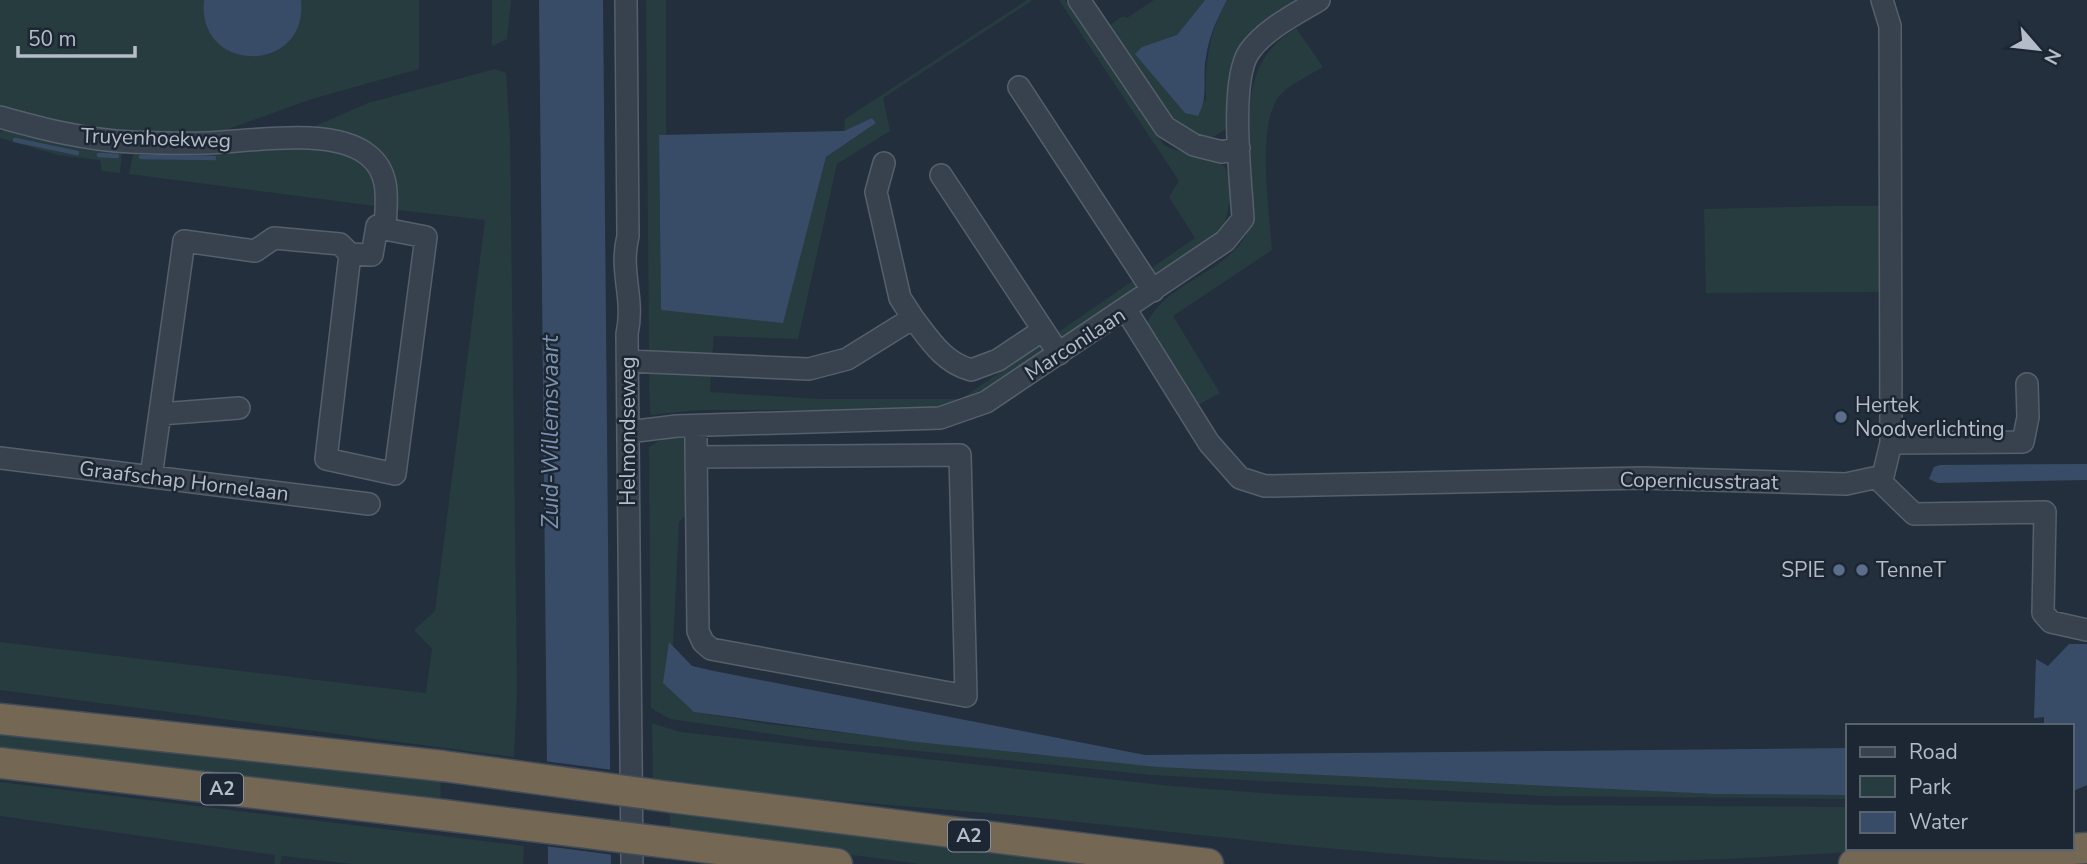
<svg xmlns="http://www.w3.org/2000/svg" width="2087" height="864" font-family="'Nunito Sans',sans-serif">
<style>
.green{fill:#263c3f}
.water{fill:#394c67}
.pier{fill:#242f3e}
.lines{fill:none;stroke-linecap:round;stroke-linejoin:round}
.stream{stroke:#394c67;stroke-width:4.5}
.minor-casing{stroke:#565f6c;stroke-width:24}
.highway-casing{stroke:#434c59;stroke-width:33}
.minor{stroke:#38414e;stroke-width:21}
.highway{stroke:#746855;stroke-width:30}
.highway-bridge-casing{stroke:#434c59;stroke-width:33;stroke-linecap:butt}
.highway-bridge{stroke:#746855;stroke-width:30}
.service-dot{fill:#5c6f8a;stroke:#1d2633;stroke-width:2.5}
.labels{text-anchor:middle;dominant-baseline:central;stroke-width:5;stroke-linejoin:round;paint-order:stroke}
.shield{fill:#1d2633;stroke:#878f9c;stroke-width:2}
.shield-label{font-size:19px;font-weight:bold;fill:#b4bcc9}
.street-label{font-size:21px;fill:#b4bcc9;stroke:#1d2633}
.poi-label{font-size:21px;fill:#b4bcc9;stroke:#1d2633;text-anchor:start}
.water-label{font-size:23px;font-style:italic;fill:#7c92b1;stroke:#1d2633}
</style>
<rect width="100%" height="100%" fill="#242f3e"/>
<path class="green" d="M 0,0 L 204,0 C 197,75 308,75 301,0 L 419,0 L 419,69 L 312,99 L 206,137 L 79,130 L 0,110 Z
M 492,0 L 511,0 L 507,39 L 492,46 Z
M 646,0 L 666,0 L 666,135 L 659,136 L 661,310 L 810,217 L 826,157 L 876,123 L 872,118 L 844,131 L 845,119 L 1027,0 L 1033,0 L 883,98 L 890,131 L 837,164 L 798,339 L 714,336 L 712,356 L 649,350 Z
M 1059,0 L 1065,0 L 1164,145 C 1181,154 1196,152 1212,158 C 1241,168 1229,213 1221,233 L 966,404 L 931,410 L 698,410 L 650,415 L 649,370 L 711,373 L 710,392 L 818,399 L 961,399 L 1195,238 L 1169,197 L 1179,181 Z
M 1154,0 L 1205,0 L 1177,35 L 1163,42 L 1206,102 C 1205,64 1208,34 1227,0 L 1307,0 L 1243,45 L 1229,78 L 1227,128 C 1212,141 1195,142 1177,131 C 1167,126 1117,42 1107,27 L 1123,16 L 1127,18 Z
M 1296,28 L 1323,67 C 1310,75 1292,83 1281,94 C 1255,122 1270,213 1272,250 L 1173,316 L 1220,393 L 1198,405 L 1150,334 L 1147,323 C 1168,278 1239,272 1252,220 C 1255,209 1252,194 1252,182 C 1251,122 1236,65 1296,28 Z
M 495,69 L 506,73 L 510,137 L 517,690 L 514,757 L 0,690 L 0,642 L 426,693 L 432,649 L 414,630 L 435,611 L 485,220 L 398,210 C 398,141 359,144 304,131 L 368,103 Z
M 8,129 L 122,152 L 120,173 L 102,171 L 100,160 L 58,155 L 0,138 L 0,132 Z
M 332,148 C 362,162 380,168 375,206 L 129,174 L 134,150 Z
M 1835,206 L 1882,206 L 1883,292 L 1706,293 L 1704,209 Z
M 670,434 L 685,434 L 687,514 L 679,522 L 673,646 L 669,643 L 694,712 L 769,724 L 1028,754 L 1715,794 L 1847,795 L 1847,799 L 1543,796 L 1152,775 L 813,740 L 670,719 L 651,708 L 649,447 Z
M 652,723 L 680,732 L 1172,786 L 1289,795 L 1543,805 L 1847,807 L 1847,848 L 1917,848 C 1792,856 1666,864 1541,862 C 1367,857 1194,833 1020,816 C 898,805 775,797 653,782 Z
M 0,727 L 440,776 L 441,803 L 0,755 Z
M 0,782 L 524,846 L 523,864 L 353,864 L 282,856 L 280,864 L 274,864 L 275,855 L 0,816 Z
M 669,809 L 1137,864 L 920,864 L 671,831 Z"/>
<path class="water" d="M 204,0 L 301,0 C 309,75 196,75 204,0 Z
M 539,0 L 603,0 L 611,864 L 548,864 Z
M 1205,0 L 1227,0 C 1217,19 1209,36 1206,57 C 1202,78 1209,96 1198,116 L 1185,113 L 1135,54 L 1142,47 L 1177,35 Z
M 872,118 L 876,123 L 826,157 L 783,323 L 661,310 L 659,135 L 844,131 Z
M 2087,464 L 2087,480 L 1938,483 L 1929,479 L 1934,467 L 1940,465 Z
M 669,642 L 692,666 L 714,671 L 1145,755 L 1847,748 L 1847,795 L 1715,794 L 1158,767 L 917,742 L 694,712 L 663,683 Z
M 2069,644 L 2087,644 L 2087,785 L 2071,792 L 2071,726 L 2044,726 L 2044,717 L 2034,718 L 2036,659 L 2048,666 Z"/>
<path class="pier" d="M 544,761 L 613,770 L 614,855 L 545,846 Z"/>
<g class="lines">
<path class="stream" d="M 15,140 L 77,153
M 99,155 L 117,156
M 141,157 L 214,158"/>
<g class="minor-casing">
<path id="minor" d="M 626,0 L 628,236 C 619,273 635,297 627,334 L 632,864
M 1079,0 L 1165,127 L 1194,145 L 1222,152 L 1239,148
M 1019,87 L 1153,291
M 0,117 C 43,129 86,140 131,142 C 156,143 181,144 206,143 C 249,142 332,126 368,155 C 392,174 386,202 385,229 L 426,237 L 395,474 L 326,459 L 350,254 L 372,255 L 377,226 L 385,229
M 941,175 L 1059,354
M 1126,310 L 1209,443 L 1240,478 L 1265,486 L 1643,478 L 1846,484 L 1883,476 L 1891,443 L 1890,26 L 1882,0
M 913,318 C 930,340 943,362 971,370 L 998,360 L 1043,330
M 628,361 L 809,369 L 847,359 L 913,318 L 900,298 L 876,192 L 884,163
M 160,414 L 239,408
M 696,426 L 696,448 L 698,631 L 703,642 L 711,649 L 966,696 L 960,455 L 696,457
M 628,432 L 677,426 L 940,418 L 986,402 L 1225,241 L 1243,219 C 1241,181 1229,82 1249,52 C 1265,29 1296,14 1319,0
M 1891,443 L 2023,442 L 2028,417 L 2027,384
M 0,458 L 369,504
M 151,477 L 184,241 L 255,251 L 274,238 L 340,244 L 350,254
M 1877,478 L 1914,514 L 2045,512 L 2043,613 L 2051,622 L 2087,630"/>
</g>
<g class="highway-casing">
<path id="highway" d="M 0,719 L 443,766
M 0,763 L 443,815
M 670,797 L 1208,864
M 670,843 L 837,864
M 1854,864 L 2087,848"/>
</g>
<use href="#minor" class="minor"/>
<use href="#highway" class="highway"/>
<g class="highway-bridge-casing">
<path id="highway-bridge" d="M 443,766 L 670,797
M 443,815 L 670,843"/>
</g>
<use href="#highway-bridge" class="highway-bridge"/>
</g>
<g class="service-dot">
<circle cx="1841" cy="417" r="7"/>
<circle cx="1839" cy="570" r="7"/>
<circle cx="1862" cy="570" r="7"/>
</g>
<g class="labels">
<g class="shield">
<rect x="201" y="773.5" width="42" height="31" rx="5"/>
<rect x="948" y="820.5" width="42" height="31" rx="5"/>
</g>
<g class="shield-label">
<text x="222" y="789">A2</text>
<text x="969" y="836">A2</text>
</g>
<g class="street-label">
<text transform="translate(156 138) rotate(2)">Truyenhoekweg</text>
<text transform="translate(1075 344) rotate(-33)">Marconilaan</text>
<text transform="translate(628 431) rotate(-90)">Helmondseweg</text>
<text transform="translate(184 481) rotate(7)">Graafschap Hornelaan</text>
<text transform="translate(1699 481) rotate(1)">Copernicusstraat</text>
</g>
<g class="poi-label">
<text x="1855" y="405">Hertek<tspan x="1855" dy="24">Noodverlichting</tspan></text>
<text x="1825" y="570" text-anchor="end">SPIE</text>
<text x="1876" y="570">TenneT</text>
</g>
<g class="water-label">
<text transform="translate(550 432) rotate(-90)">Zuid-Willemsvaart</text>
</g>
</g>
<rect x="1846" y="724" width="228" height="126" fill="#1d2633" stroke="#59626f" stroke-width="2"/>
<rect x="1860" y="747" width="35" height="10" fill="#38414e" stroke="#59626f" stroke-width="2"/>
<text x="1909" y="759" font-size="21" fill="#b4bcc9">Road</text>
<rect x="1860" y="776" width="35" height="21" fill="#263c3f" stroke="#59626f" stroke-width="2"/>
<text x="1909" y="794" font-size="21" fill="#b4bcc9">Park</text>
<rect x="1860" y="812" width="35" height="21" fill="#394c67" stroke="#59626f" stroke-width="2"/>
<text x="1909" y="829" font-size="21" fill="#b4bcc9">Water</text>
<g transform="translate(2038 49) rotate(118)" stroke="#1d2633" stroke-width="5" paint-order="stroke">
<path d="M0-5L12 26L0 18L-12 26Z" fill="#b4bcc9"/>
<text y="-10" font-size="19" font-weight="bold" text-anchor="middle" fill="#b4bcc9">N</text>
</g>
<path d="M18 46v10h117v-10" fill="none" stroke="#b4bcc9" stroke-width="3.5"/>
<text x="28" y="46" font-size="21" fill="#b4bcc9" stroke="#1d2633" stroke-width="5" paint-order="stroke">50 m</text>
</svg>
